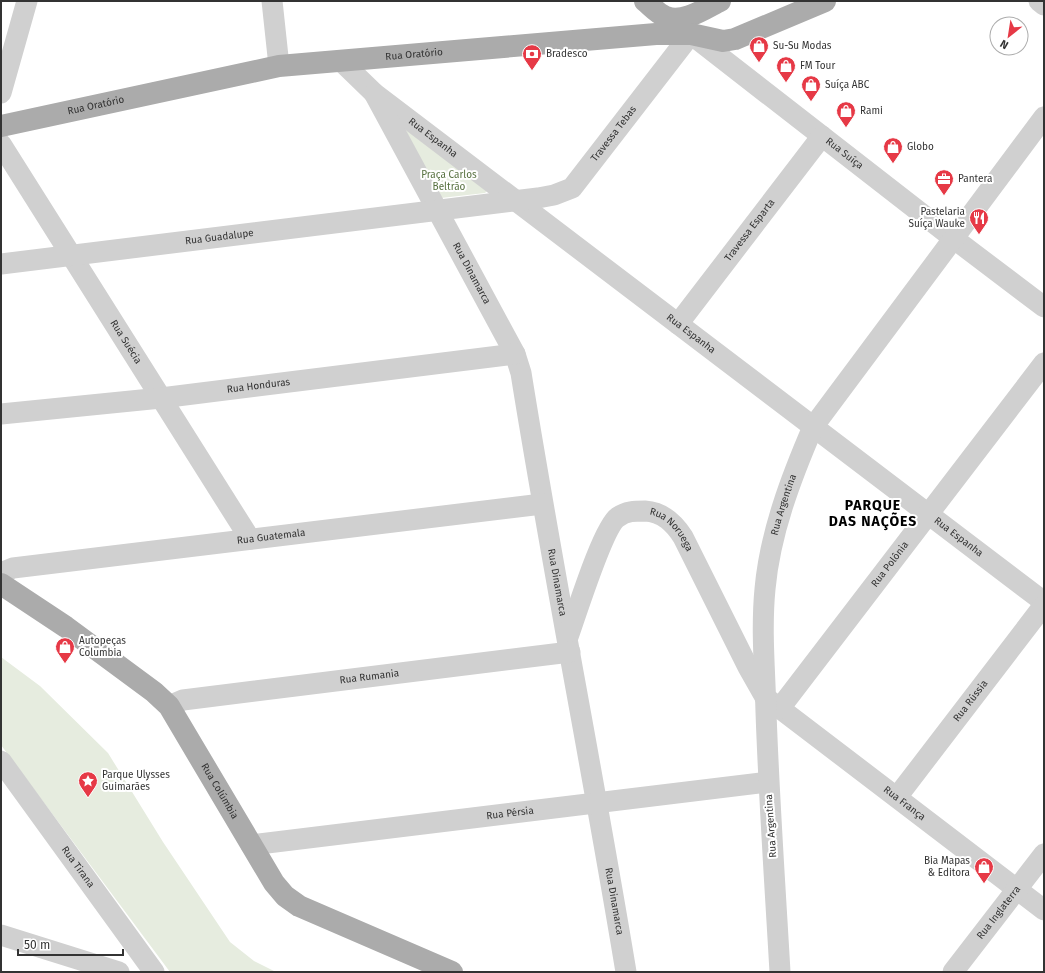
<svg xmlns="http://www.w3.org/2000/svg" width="1045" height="973" font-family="'Fira Sans',sans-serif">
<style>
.green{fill:#e6ecdf}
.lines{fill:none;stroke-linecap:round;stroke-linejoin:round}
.minor{stroke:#d0d0d0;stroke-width:21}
.major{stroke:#ababab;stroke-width:22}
.labels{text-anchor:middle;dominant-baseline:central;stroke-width:4;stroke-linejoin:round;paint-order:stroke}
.poi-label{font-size:10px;fill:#333;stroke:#fff;text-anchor:start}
.street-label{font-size:10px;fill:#333;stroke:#fff}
.park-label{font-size:10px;fill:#56703f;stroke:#fff}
.district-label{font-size:14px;font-weight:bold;letter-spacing:1px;fill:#000;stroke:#fff}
</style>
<rect width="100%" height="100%" fill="#fff"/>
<path class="green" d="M 405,129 L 487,191 L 485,193 L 441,198 Z
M 1,657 L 40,686 L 108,753 L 163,842 L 230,942 L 254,961 L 276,972 L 170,972 L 1,745 Z"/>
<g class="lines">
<g class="minor">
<path d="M 272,1 L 279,66"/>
<path d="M 1039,1 L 1044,5"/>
<path id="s1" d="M 688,32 L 953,238 L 1044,307"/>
<path id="s2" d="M 341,61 L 374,93 L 1044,602"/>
<path d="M 1,93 L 27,1"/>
<path id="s3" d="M 374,93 L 515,354 L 521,373 C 553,573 593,772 626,972"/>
<path id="s4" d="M 1,144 L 250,539"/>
<path id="s5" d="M 1,264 L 538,198 L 554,195 L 572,188 L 691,34"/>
<path id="s6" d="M 678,324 L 822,136"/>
<path id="s7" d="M 1,414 L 161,398 L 515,354"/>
<path id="s8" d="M 1,573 L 13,568 L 542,504"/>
<path id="s9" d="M 568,637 C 576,615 603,527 618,517 C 626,511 635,511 645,511 C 663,512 674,523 683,537 L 748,667 L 765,697 L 1044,910"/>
<path id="s10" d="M 169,706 L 183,700 L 570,652"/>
<path id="s11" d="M 780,708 L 1044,363"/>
<path id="s12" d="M 1,761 L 154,972"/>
<path id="s13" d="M 897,797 L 1044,605"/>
<path id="s14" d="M 251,845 L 768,782"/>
<path d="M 1,935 L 119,972"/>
<path id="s15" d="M 780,972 C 775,885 769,799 766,712 C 765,671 761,630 765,589 C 770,533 791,478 813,427 L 1044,117"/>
<path id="s16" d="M 953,972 L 1044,854"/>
</g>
<g class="major">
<path d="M 645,1 C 651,6 658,14 666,17 C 683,24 706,8 720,1"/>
<path id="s17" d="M 1,126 L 279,66 L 656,34 L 691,34 L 723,41 L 735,39 L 825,1"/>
<path id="s18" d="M 1,584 L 66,627 L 154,692 L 169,706 L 274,883 L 285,896 L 299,906 L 452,972"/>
</g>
</g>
<defs>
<g id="shop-pin" transform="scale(1)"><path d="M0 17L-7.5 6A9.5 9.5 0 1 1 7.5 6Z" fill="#e63946" stroke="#fff"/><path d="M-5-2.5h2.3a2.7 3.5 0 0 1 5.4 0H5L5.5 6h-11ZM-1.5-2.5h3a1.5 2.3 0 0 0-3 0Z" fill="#fff"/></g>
<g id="bank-pin" transform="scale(1)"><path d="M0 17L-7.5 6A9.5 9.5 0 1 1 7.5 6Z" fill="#e63946" stroke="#fff"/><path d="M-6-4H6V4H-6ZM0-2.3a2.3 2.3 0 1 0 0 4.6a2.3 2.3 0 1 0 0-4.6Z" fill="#fff"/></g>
<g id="office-pin" transform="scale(1)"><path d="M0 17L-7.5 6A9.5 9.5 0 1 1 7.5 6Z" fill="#e63946" stroke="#fff"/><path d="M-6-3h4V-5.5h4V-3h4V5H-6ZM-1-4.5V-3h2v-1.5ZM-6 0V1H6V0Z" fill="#fff"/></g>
<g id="restaurant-pin" transform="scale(1)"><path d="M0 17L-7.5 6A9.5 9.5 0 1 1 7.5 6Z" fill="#e63946" stroke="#fff"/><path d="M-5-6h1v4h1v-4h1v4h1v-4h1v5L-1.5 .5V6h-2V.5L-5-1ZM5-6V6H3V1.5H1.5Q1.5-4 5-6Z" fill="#fff"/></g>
<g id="sight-pin" transform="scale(1)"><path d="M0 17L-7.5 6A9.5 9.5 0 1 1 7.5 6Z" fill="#e63946" stroke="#fff"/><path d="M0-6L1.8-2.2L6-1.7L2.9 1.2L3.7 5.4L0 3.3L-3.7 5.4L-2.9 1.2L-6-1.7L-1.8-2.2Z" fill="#fff"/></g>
</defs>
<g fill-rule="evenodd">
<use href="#shop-pin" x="759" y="46"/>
<use href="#bank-pin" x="532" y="54"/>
<use href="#shop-pin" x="786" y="66"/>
<use href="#shop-pin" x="811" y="85"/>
<use href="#shop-pin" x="846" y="111"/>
<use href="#shop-pin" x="893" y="147"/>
<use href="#office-pin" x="944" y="179"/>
<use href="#restaurant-pin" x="979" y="218"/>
<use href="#shop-pin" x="65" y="647"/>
<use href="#sight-pin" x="88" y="781"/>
<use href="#shop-pin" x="984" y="867"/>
</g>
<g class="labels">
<g class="poi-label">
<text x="773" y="46">Su-Su Modas</text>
<text x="546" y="54">Bradesco</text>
<text x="800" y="66">FM Tour</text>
<text x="825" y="85">Suíça ABC</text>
<text x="860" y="111">Rami</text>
<text x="907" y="147">Globo</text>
<text x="958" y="179">Pantera</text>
<text x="965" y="212" text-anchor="end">Pastelaria<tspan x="965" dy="12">Suíça Wauke</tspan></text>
<text x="79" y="641">Autopeças<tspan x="79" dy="12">Columbia</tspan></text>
<text x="102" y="775">Parque Ulysses<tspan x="102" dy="12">Guimarães</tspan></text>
<text x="970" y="861" text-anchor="end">Bia Mapas<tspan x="970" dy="12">&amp; Editora</tspan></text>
</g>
<g class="street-label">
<text stroke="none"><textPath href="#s17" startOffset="420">Rua Oratório</textPath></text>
<text stroke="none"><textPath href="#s17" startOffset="97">Rua Oratório</textPath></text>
<text stroke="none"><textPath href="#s5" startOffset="645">Travessa Tebas</textPath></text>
<text stroke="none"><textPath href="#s2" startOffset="120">Rua Espanha</textPath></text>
<text stroke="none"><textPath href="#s1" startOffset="198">Rua Suíça</textPath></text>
<text stroke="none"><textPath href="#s6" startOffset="118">Travessa Esparta</textPath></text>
<text stroke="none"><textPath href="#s5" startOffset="220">Rua Guadalupe</textPath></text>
<text stroke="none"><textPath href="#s3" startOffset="205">Rua Dinamarca</textPath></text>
<text stroke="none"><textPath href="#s2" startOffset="444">Rua Espanha</textPath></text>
<text stroke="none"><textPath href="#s4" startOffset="234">Rua Suécia</textPath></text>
<text stroke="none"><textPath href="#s7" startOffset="259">Rua Honduras</textPath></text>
<text stroke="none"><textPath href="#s15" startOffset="470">Rua Argentina</textPath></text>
<text stroke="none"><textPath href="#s9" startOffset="193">Rua Noruega</textPath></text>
<text stroke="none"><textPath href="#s8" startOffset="273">Rua Guatemala</textPath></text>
<text stroke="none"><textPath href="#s2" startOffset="780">Rua Espanha</textPath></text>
<text stroke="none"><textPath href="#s11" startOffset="181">Rua Polônia</textPath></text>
<text stroke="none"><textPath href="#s3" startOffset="529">Rua Dinamarca</textPath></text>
<text stroke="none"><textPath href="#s10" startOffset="203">Rua Rumania</textPath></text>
<text stroke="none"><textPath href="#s13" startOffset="121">Rua Rússia</textPath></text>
<text stroke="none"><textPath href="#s18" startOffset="307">Rua Colúmbia</textPath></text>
<text stroke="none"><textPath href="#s9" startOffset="562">Rua França</textPath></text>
<text stroke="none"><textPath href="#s14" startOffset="261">Rua Pérsia</textPath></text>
<text transform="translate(771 826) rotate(-94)">Rua Argentina</text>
<text stroke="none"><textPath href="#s12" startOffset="131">Rua Tirana</textPath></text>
<text stroke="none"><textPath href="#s3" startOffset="853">Rua Dinamarca</textPath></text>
<text stroke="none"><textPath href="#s16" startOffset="75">Rua Inglaterra</textPath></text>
</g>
<g class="park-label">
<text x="449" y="175">Praça Carlos<tspan x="449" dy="12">Beltrão</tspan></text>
</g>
<g class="district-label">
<text x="873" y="505">PARQUE<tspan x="873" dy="16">DAS NAÇÕES</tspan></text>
</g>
</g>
<rect width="1045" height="973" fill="none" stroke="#333333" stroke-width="4"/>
<g transform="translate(1009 36) rotate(210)"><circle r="19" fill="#ffffff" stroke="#adadad"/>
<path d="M0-3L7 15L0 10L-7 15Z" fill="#e63946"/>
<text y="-6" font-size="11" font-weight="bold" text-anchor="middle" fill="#333333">N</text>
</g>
<path d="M18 949v6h105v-6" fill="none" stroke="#333333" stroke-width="2"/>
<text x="24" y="949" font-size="12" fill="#333333" stroke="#ffffff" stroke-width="3" paint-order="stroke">50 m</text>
</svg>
